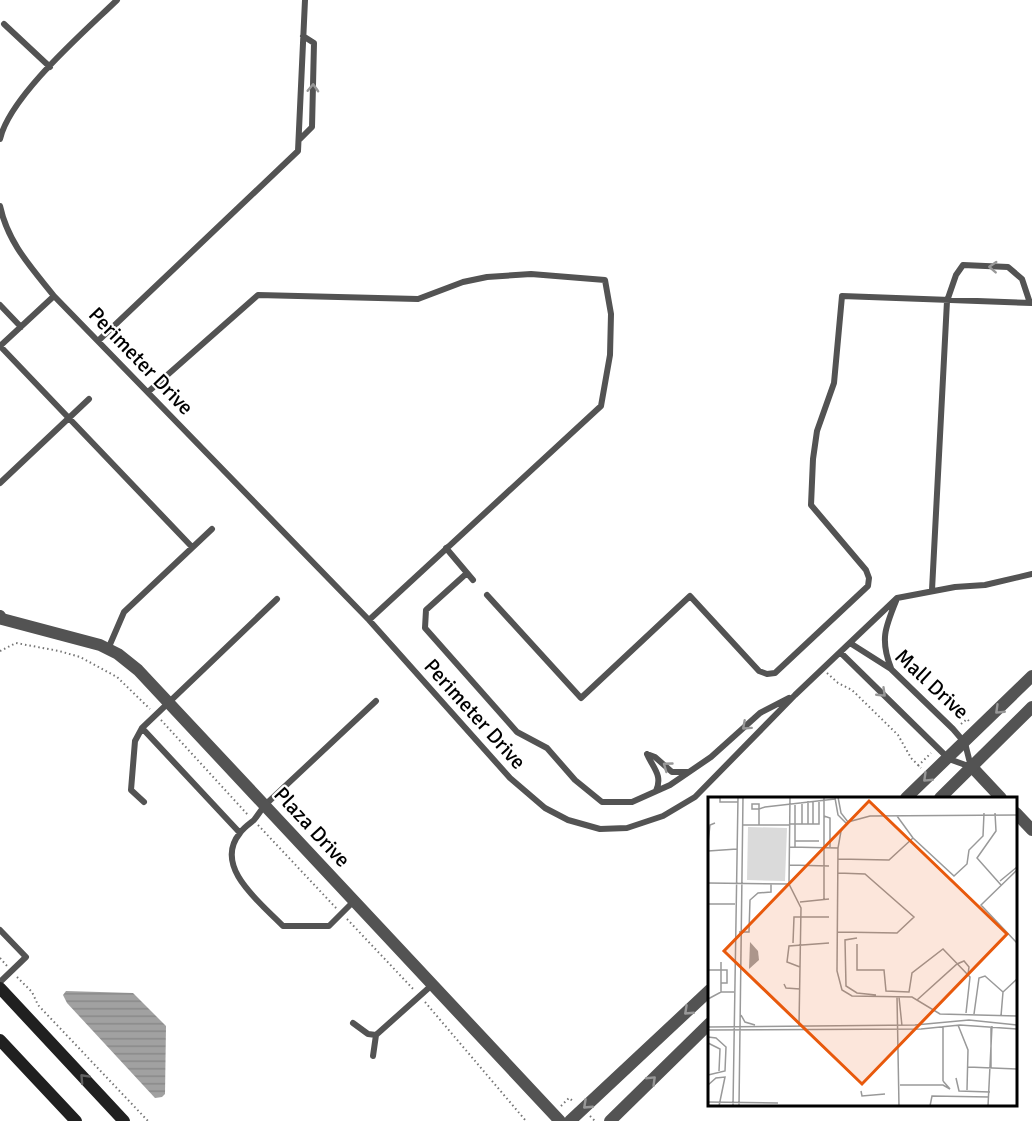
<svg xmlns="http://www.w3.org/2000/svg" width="1032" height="1121" font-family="Signika,sans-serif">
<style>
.water{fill:url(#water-rules)}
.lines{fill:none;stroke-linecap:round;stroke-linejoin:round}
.path{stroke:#757575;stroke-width:2;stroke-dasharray:1.5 3;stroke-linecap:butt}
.service{stroke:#535353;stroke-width:6}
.minor{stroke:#535353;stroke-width:12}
.tertiary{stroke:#535353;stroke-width:12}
.secondary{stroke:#202020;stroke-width:12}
.oneway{stroke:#989898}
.oneway2{stroke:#636363}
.labels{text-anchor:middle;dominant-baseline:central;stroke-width:4.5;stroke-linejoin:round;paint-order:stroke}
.street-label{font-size:21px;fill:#000;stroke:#fff}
.inset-road{fill:none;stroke:#999;stroke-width:1.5}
.view{fill:#e8590c;fill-opacity:0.15;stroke:#e8590c;stroke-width:3}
.inset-edge{fill:none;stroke:#000;stroke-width:3}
</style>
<defs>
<pattern id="water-rules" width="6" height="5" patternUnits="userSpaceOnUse" patternTransform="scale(1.5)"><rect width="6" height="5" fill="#a1a1a1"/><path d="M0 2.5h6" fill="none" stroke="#898989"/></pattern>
</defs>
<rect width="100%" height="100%" fill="#fff"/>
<path class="water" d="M 66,991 L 133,993 L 166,1026 L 165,1094 L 162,1097 L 155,1098 L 67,1003 L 63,995 Z"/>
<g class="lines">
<path class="path" d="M 0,651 L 16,643 L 59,651 L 80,657 L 117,677 L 150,709
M 827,673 L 838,683 L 852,690 L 898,735 L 911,758 L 921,768
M 161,720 L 248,815
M 961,724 L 967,719 L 970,722
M 918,766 L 931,753
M 258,825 L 337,909
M 347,919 L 415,991
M 0,958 L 7,966
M 17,977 L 32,992 L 38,1005 L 148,1121
M 425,1002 L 526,1121
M 561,1106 L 569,1098 L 574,1102
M 590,1116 L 595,1121"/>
<path class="service" d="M 4,24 L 50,67
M 0,139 C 10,96 84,32 117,0
M 299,140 L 312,127 L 314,43 L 303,36
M 0,206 C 8,243 31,267 54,296 L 369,620 L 510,778 L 545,808 L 568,820 L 600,829 L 627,828 L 663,816 L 695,797 L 795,695 L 897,598 L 955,587 L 985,585 L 1032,574
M 0,305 L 21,327
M 98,341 L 298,151 L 305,0
M 0,346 L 192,547
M 0,346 L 54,296
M 148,392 L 258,295 L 418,299 L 463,282 L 487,277 L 531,274 L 605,280 L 611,314 L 610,355 L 601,406 L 369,620
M 0,483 L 89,399
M 446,548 L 473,580
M 467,573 L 426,610 L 425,628 L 517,732 L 547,748 L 575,780 L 602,802 L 632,802 L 670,785 L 711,757 L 760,713 L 789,698
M 932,590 L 947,301 L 956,275 L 963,265 L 1008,267 L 1022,279 L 1030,303
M 487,595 L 581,698 L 690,596 L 759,671 L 767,674 L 775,673 L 868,586 L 869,578 L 866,570 L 811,505 L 813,459 L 817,431 L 834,383 L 842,296 L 1032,303
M 850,643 L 891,669 L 953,729 L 965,743 L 971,767
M 108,649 L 124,612 L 212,529
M 840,652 L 949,759 L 971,767
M 891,668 C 880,640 885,628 896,601
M 142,728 L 135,741 L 131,790 L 144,802
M 647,754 L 655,757 L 672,772 L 688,772
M 647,754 C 653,768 663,775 656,791
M 240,833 L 142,728 L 277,599
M 354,901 L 329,926 L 283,926 C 262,904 212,867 240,833 C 243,828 249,824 254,820 C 258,815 261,810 265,805 L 376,701
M 0,930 L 26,957 L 0,982
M 353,1023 L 368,1034 L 376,1035 L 432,985
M 373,1056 L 376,1035"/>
<path class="minor" d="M 0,616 L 2,619 L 100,645 L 118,654 L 138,670 L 560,1121
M 972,767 L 1001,798
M 1016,813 L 1032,830"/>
<path class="tertiary" d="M 906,798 L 1032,676
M 940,798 L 1032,707
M 570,1121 L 710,990
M 610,1121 L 710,1023"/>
<path class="secondary" d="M 0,988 L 124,1121
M 0,1040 L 76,1121"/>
</g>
<defs><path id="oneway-chevron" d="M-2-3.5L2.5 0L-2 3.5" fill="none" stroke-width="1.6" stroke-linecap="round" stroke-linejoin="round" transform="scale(1.5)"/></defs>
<g class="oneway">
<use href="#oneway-chevron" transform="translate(313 88) rotate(-88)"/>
<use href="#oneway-chevron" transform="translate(993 267) rotate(-177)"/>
<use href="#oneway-chevron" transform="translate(882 693) rotate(44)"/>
<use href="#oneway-chevron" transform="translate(999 710) rotate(136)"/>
<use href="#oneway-chevron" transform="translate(746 726) rotate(138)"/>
<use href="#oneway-chevron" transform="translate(667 766) rotate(-144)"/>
<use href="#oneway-chevron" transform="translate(927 778) rotate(136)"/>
<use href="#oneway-chevron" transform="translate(688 1011) rotate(137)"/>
<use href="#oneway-chevron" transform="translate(652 1080) rotate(-44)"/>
<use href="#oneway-chevron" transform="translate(587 1105) rotate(137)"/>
</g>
<use class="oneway2" href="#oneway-chevron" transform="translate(84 1078) rotate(-133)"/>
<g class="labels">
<g class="street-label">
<text transform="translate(141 361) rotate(46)">Perimeter Drive</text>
<text transform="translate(932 684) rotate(43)">Mall Drive</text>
<text transform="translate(475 714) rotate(48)">Perimeter Drive</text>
<text transform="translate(312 827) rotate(47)">Plaza Drive</text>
</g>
</g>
<g transform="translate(708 797)">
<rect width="309" height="309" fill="#fff"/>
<path d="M 40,30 L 79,31 L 77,84 L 39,83 Z" fill="#dadada"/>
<path d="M 42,145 L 50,154 L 51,163 L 41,172 Z" fill="#a1a1a1"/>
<path class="inset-road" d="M 82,0 L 81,87 L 93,111 L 91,229M 88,0 L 121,0M 116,0 L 116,50M 130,0 L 133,16 L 140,25M 12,1 L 12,5 L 30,5M 127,1 L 130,18 L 138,26M 44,7 L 51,7 L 51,12 L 44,12 ZM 287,16 L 288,34 L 269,61 L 293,88M 309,18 L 162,19 L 140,25 L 133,34 L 130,51 L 129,174 L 134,193 L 144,199 L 204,200 L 232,217 L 309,219M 116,19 L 122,21 L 122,50M 189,19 L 205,41 L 246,79 L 259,67 L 261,53 L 275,39 L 276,16M 81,27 L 111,27 L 111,5M 94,27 L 94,5M 100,27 L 100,4M 105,27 L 105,5M 34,28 L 81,28M 51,28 L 51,12 L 57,10 L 127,2M 87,44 L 111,44M 0,46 L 2,28 L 7,26M 81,50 L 130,51M 87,50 L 87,6M 0,54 L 29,52M 130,62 L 181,63 L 205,41M 81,68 L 121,69M 309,73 L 273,108 L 309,146M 130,76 L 157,77 L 206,120 L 189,136 L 130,135M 292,84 L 309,70M 0,86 L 81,87M 116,102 L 116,50M 92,105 L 121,102M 0,107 L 27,107M 31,135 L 41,135 L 42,103 L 50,96 L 63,95 L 63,87M 149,141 L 137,143 L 138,189 L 149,196 L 168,198M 85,146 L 86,120 L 121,120M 149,147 L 149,173 L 176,173 L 178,194 L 201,195 L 204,176 L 235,152 L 262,180 L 258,216M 92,170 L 79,165 L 81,149 L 121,146M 0,173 L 19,173 L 19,186 L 13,186M 76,187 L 78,191 L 92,192M 13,195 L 13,165M 189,200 L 191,309M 191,200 L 194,229M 0,202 L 13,195 L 26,195M 209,203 L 249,167 L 256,164 L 261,170 L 260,177M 266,217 L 271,181 L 277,179 L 295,195M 33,218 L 37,225 L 47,228M 293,219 L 295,195 L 309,182M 250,228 L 260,253 L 259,293M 0,230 L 207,228 L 261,223 L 309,228M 0,233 L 213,232 L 252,228 L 309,232M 0,240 L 8,241 L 18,250 L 17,274 L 0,278M 0,246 L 12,252 L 11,274M 260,270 L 309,272M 283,271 L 283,230M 248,281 L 251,294 L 282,295M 235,284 L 235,229M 0,288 L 8,281 L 17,280 L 11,309M 192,288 L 235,288 L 242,292 L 235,284M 153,294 L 154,299 L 177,297M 0,305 L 70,306M 25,309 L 30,0M 31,309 L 35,0M 222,309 L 224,299 L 281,300M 280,309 L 284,229"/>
<path class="view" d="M 161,4 L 299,137 L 154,287 L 16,154 Z"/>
<rect width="309" height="309" class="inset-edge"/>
</g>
</svg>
